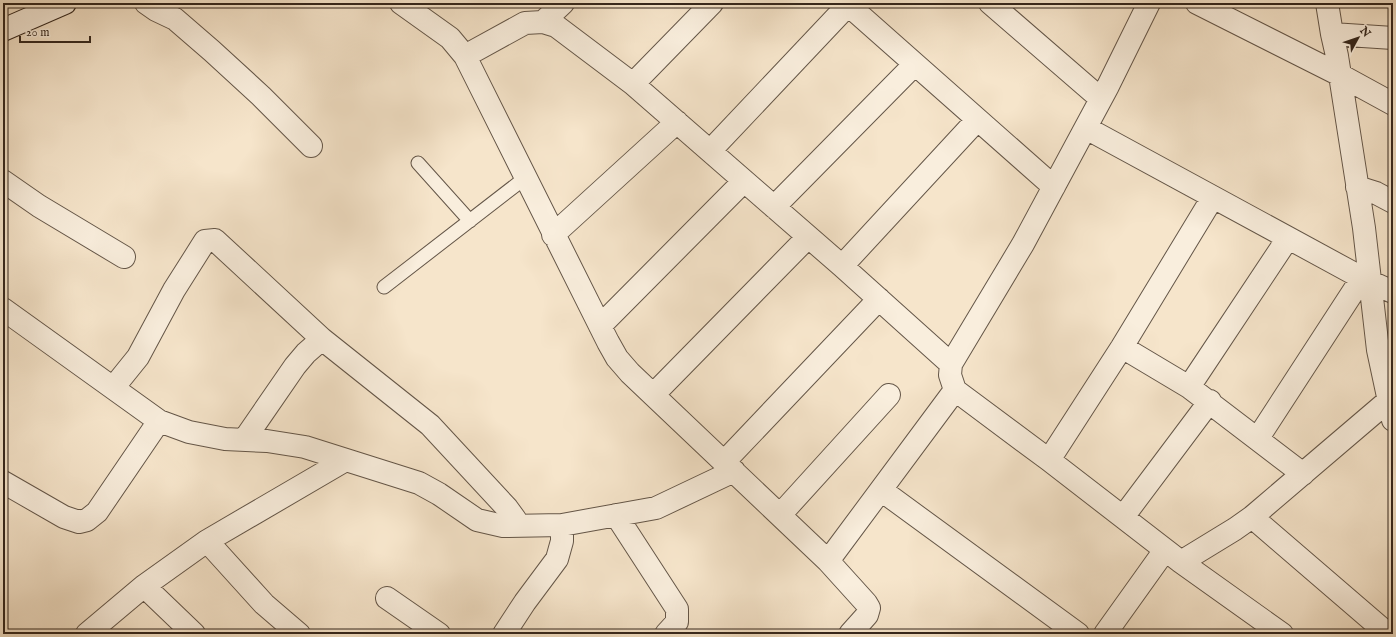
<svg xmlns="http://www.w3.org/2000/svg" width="1396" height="637" font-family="'IM FELL English',serif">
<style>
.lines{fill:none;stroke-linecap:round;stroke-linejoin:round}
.lane-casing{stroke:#645648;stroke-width:15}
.street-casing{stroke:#645648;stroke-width:24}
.secondary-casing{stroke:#34261c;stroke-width:24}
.lane{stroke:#f9eedd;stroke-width:13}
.street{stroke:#f9eedd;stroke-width:22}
.secondary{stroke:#f9eedd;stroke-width:22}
</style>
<rect width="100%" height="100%" fill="#f6e5cb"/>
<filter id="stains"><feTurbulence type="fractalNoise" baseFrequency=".005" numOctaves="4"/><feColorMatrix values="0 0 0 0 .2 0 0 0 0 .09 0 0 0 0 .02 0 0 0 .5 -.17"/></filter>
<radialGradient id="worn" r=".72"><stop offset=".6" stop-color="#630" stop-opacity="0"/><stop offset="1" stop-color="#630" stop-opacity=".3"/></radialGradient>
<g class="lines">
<g class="lane-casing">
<path id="lane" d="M 418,163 L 470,221
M 384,287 L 525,178"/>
</g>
<g class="street-casing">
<path id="street" d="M 146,3 L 156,10 L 175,19 L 212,51 L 261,96 L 311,146
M 401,3 L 450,38 L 465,56 L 608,342 L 617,358 L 630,373 L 828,561 L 866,603 L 869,608 L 867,615 L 850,634
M 846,3 L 1054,187
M 990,3 L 1101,99
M 1197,3 L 1340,75 L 1393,104
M 1327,3 L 1332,34 L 1337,56 L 1364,228 L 1378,350 L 1393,420
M 543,22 L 563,3
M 1332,34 L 1393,38
M 465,56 L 525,23 L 543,22 L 556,26 L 633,84 L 842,266 L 951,364
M 633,84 L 712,3
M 1086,128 L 1362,278 L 1393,292
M 710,151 L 848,5
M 3,181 L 39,206 L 124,257
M 1357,187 L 1376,193 L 1393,202
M 774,207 L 915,64
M 553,235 L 677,122
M 842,266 L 977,120
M 3,309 L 159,421 L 189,432 L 225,439 L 267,441 L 305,447 L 419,483 L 439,494 L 477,520 L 503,526 L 562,525 L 656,508 L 734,471
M 600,326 L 744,181
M 1122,347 L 1189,387 L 1303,474
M 1189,387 L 1288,238
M 113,388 L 138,357 L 174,290 L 205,241 L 215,240 L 322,339 L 430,425 L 507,508 L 515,519 L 518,526
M 955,390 L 1049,460 L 1181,562 L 1282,634
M 653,395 L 808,237
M 1258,438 L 1362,278
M 244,440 L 295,366 L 306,353 L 322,339
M 1049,460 L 1122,347 L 1213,197
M 724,462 L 879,299
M 3,482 L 64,517 L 79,522 L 87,520 L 97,512 L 159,421
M 881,490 L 1078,634
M 616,515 L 677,609 L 677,622 L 666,634
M 780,515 L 889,395
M 1123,517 L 1210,401
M 1252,517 L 1388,634
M 207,541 L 344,461
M 828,561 L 955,390 L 950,375 L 951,364 L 1023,244 L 1108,86 L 1149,3
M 1181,562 L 1235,529 L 1252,517 L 1388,401 L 1393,399
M 144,586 L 194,634
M 387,598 L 439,634
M 87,634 L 144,586 L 207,541 L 264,604 L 299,634
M 504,634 L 525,602 L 557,559 L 562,541 L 562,525
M 1105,634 L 1165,550"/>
</g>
<g class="secondary-casing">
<path id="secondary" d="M 3,30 L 65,3"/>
</g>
<use href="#lane" class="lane"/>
<use href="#street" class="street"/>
<use href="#secondary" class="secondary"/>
</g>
<rect width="1396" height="637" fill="none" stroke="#f6e5cb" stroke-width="16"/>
<rect x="4" y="4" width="1388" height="629" fill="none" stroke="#34261c" stroke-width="2"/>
<rect x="8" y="8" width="1380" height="621" fill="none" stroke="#34261c"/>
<g transform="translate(1358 38) rotate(50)" stroke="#f9eedd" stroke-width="3" paint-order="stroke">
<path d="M0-3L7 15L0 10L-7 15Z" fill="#34261c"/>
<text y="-6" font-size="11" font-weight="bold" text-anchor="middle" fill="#34261c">N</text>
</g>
<path d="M20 36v6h70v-6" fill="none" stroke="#34261c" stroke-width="2"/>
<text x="26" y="36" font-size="12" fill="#34261c" stroke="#f9eedd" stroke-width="3" paint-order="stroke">20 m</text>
<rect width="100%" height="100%" filter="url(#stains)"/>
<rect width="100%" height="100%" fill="url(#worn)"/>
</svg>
